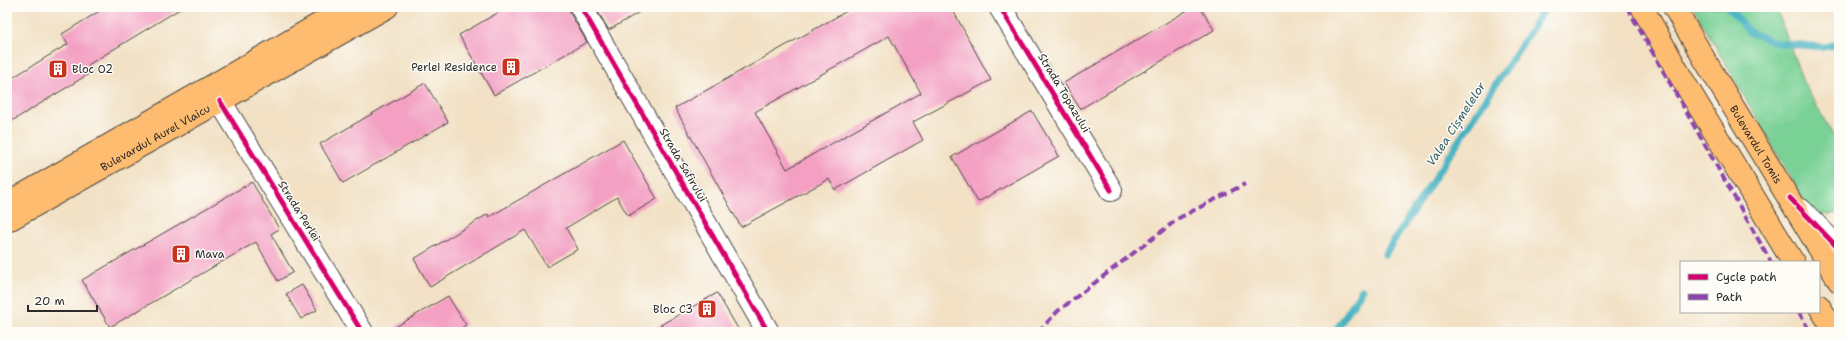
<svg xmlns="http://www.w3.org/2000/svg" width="1846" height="339" font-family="'Shantell Sans',sans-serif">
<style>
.grass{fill:#7ad196;stroke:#527e60}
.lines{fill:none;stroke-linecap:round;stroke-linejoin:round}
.stream{stroke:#45b2c1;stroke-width:7}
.building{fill:#f3a0c3;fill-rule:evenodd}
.minor-casing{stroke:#494642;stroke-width:24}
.major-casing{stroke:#494642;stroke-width:24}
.minor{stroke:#fff;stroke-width:22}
.major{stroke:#fdbc70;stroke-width:22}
.quiet{stroke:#8e44ad;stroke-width:4;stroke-dasharray:8 4;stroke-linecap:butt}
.cycleway-casing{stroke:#fdfcf7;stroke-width:8}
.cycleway{stroke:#d6006c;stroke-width:5}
.labels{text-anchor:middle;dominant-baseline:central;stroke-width:3;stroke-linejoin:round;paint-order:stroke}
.poi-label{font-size:11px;fill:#2b2b2b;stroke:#fdfcf7;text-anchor:end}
.street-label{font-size:11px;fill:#2b2b2b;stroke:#fdfcf7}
.water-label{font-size:12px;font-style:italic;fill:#356167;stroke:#fdfcf7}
</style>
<rect width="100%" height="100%" fill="#fdfcf7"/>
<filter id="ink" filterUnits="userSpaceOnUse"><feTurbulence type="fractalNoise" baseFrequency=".025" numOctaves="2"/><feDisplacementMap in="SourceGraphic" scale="8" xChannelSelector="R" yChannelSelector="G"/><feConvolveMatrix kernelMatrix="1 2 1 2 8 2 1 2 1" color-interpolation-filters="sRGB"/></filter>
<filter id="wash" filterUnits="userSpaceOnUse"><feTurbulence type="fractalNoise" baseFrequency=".012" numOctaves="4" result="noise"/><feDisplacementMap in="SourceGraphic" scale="16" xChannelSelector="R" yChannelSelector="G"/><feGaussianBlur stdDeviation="0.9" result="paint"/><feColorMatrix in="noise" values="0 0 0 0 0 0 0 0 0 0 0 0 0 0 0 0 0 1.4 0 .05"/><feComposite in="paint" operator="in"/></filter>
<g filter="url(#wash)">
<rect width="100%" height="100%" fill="#f2e1c5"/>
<path class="grass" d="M 1693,7 L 1776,7 L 1803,82 L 1839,146 L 1839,213 L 1813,216 Z"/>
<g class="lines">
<path class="stream" d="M 1728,7 L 1749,32 L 1778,43 L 1823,47 L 1839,44
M 1385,254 L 1546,7
M 1335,332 L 1362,290"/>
</g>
<g id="blocks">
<path class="building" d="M 106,7 L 183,7 L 88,65 L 92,72 L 7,124 L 7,81 L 68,44 L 62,34 Z
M 508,7 L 569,7 L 570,13 L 587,42 L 494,95 L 459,35 Z
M 595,7 L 648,7 L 609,30 Z
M 854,7 L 951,7 L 991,80 L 913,122 L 923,140 L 835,190 L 829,179 L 741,227 L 675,108 ZM 889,36 L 921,93 L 787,169 L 755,112 Z
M 1193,7 L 1200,7 L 1214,30 L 1080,109 L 1064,83 Z
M 425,83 L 448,122 L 343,183 L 320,144 Z
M 1032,111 L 1059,156 L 978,202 L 952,157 Z
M 623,140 L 657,199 L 628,216 L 617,197 L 566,228 L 578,249 L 547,267 L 525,230 L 430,287 L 414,259 L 488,214 L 489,217 Z
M 252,182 L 279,229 L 271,234 L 293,272 L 278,281 L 256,242 L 110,327 L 82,280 Z
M 302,285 L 317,310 L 301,319 L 286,294 Z
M 717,293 L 740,332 L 648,332 Z
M 448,296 L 466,325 L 455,332 L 387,332 Z"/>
</g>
</g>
<g filter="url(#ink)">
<use href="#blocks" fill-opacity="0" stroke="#494642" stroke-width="1"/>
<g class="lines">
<g class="minor-casing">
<path id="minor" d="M 581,7 L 768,332
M 1000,7 L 1111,190
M 220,101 L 362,332
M 1801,210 L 1839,249"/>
</g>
<g class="major-casing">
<g id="major">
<path d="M 1642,7 L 1681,77 L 1793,262"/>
<path id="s1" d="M 1674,7 L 1706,62 L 1839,281"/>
<path d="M 7,204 L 349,7"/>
<path id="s2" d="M 7,221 L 387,7"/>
<path d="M 1819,306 L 1835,332"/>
</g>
</g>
<use href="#minor" class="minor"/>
<use href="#major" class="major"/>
<path class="quiet" d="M 1627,7 L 1771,262
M 1799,312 L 1810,332
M 1038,332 L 1058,311 L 1179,218 L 1245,184"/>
<g class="cycleway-casing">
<path id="cycleway" d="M 581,7 L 768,332
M 1000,7 L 1111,190
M 220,101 L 362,332
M 1790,198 L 1839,249"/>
</g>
<use href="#cycleway" class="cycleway"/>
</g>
</g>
<defs>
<g id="building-square" transform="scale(1)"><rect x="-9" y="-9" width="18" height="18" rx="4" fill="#c8321e" stroke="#fdfcf7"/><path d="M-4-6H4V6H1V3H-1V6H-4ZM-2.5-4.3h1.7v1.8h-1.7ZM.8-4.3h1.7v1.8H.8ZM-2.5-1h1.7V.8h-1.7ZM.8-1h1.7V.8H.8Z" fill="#fff"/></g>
</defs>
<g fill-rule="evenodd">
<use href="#building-square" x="511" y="67"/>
<use href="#building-square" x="58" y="69"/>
<use href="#building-square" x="181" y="254"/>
<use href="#building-square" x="707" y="309"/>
</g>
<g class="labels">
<g class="poi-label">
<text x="497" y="67">Perlei Residence</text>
<text x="72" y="69" text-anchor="start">Bloc O2</text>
<text x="195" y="254" text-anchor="start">Mava</text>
<text x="693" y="309">Bloc C3</text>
</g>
<g class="street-label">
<text transform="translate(1064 93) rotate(59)">Strada Topazului</text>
<text stroke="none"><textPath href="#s2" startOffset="170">Bulevardul Aurel Vlaicu</textPath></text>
<text stroke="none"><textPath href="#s1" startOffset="160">Bulevardul Tomis</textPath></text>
<text transform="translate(683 165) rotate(60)">Strada Safirului</text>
<text transform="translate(299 211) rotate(58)">Strada Perlei</text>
</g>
<g class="water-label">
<text transform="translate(1456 124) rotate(-57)">Valea Cișmelelor</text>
</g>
</g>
<rect width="1846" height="339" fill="none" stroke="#fdfcf7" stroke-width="24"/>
<rect x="1680" y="261" width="140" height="52" fill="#fdfcf7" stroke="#a9a8a5"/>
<rect x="1688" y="274" width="20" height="6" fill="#d6006c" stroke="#a9a8a5"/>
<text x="1716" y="281" font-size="12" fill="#2b2b2b">Cycle path</text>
<rect x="1688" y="294" width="20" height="6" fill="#8e44ad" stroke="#a9a8a5"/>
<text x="1716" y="301" font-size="12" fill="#2b2b2b">Path</text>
<path d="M28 305v6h69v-6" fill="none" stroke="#2b2b2b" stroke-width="2"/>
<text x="34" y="305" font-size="12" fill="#2b2b2b" stroke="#fdfcf7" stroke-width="3" paint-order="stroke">20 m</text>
</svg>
